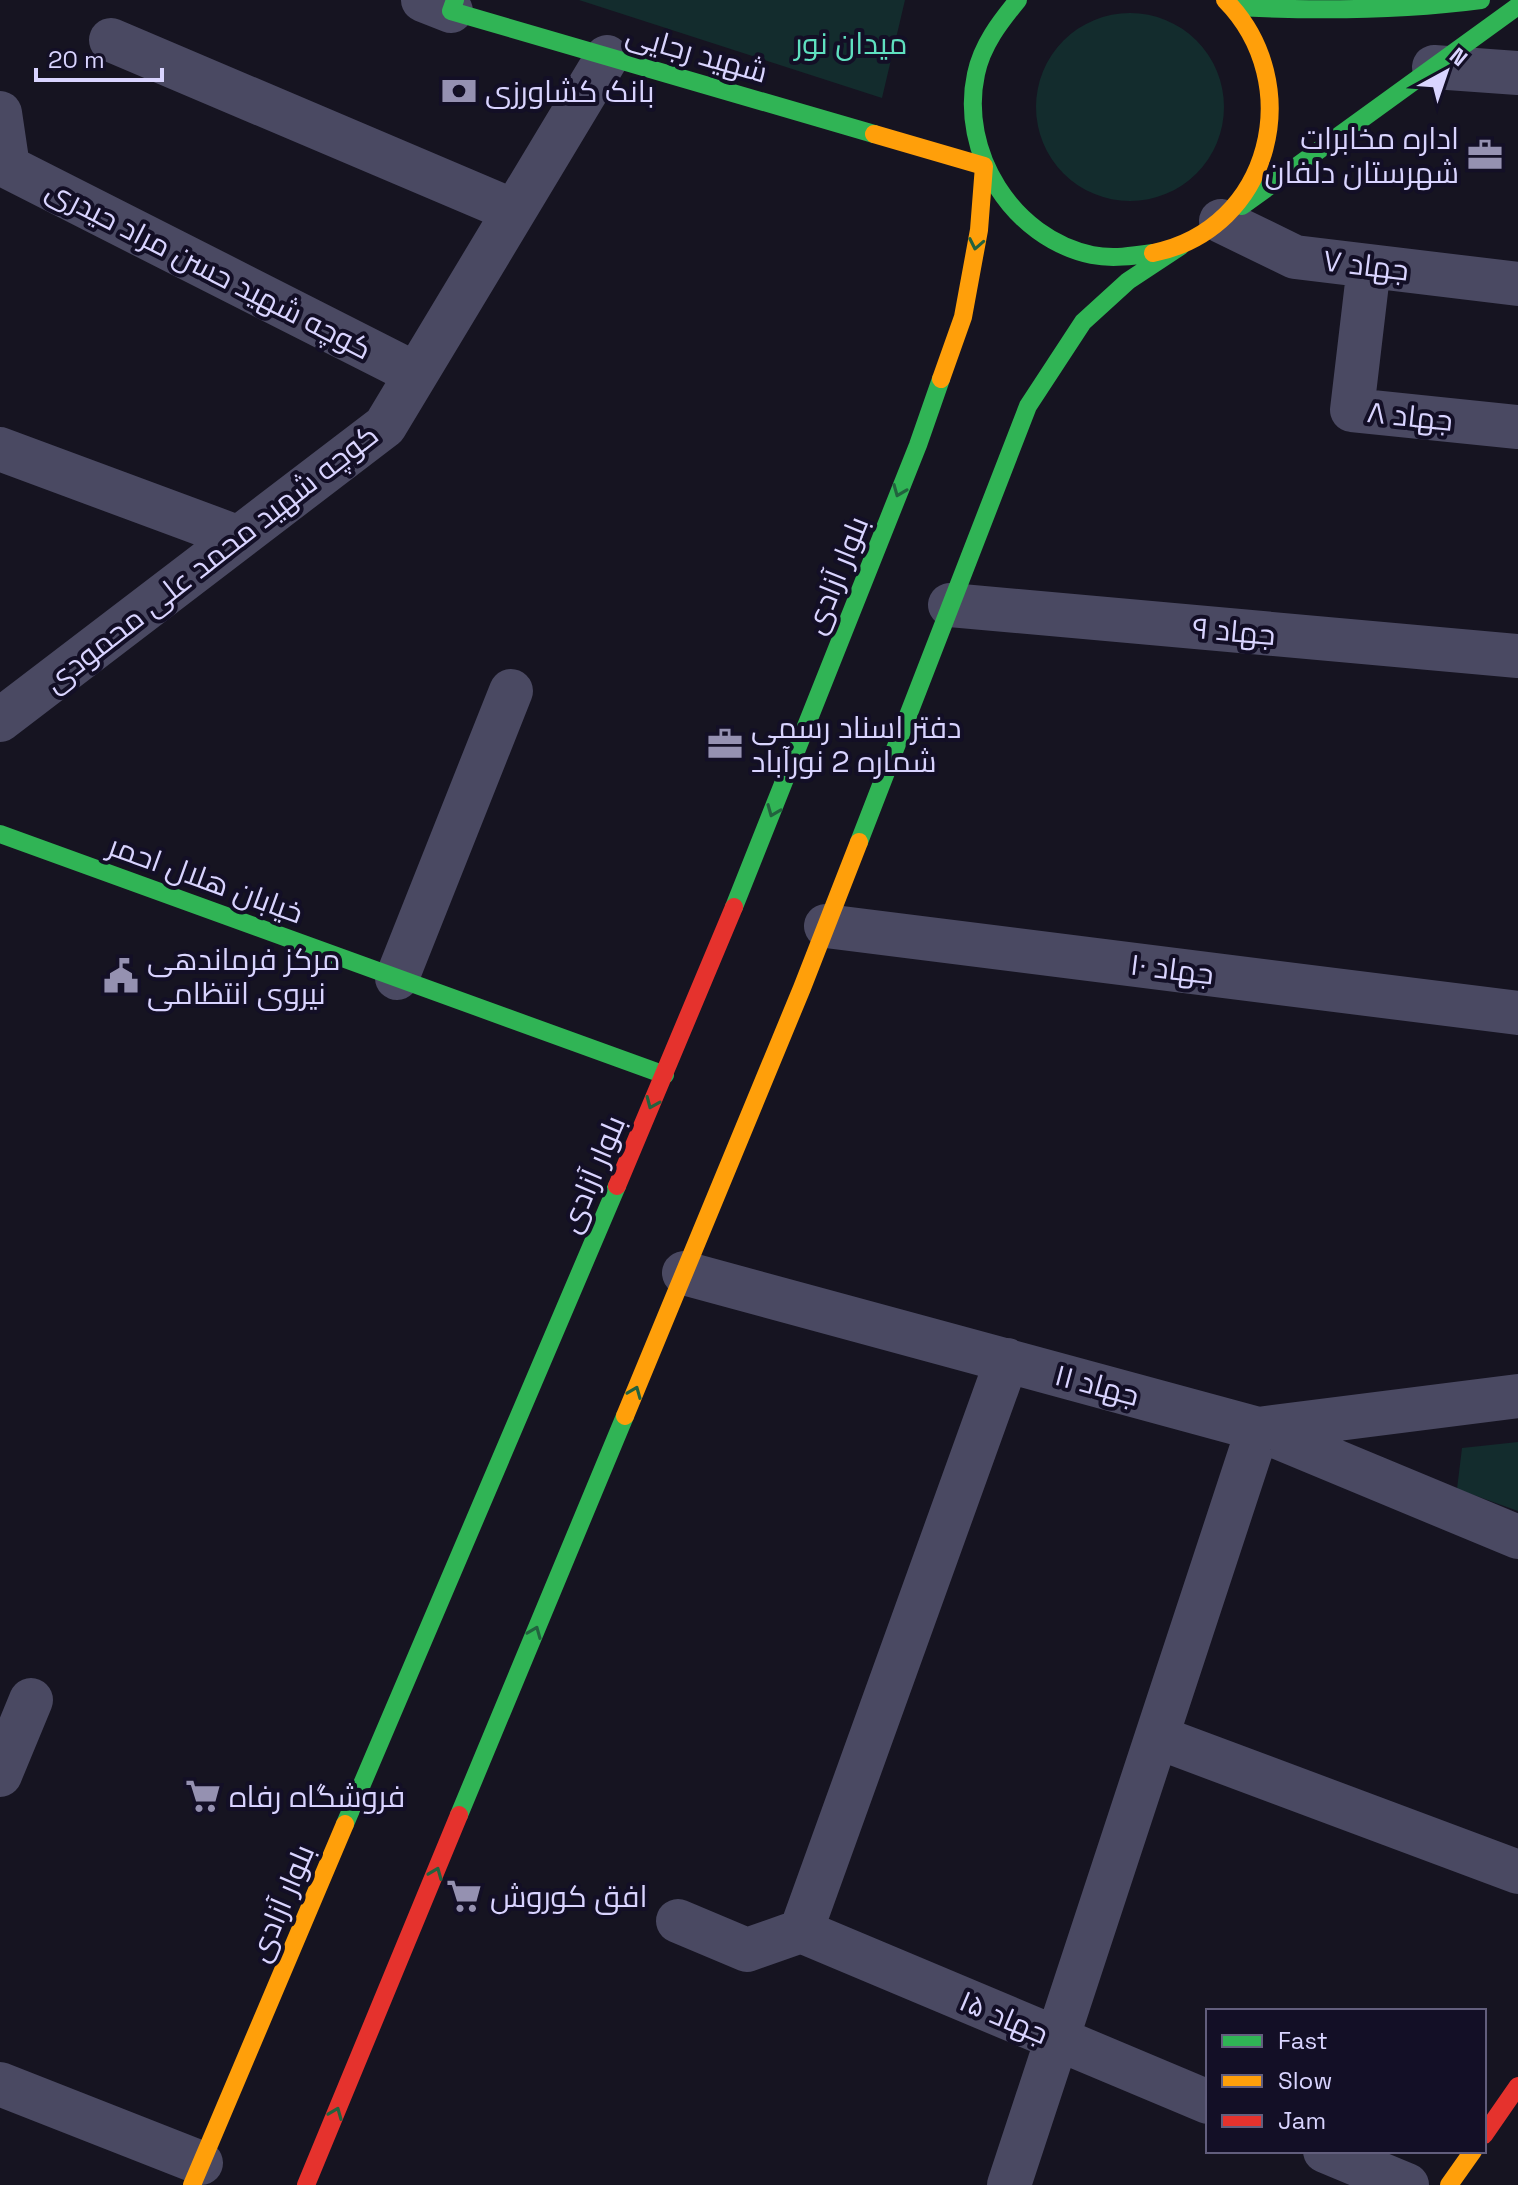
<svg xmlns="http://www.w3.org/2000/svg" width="1518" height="2185" font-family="'Space Grotesk',Cairo,sans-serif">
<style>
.green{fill:#132c2d}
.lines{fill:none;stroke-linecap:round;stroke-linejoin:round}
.street{stroke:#4a4962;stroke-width:44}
.fast{stroke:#30b455;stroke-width:18}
.slow{stroke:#ff9f0a;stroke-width:18}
.jam{stroke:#e5322d;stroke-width:18}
.oneway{stroke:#22623e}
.labels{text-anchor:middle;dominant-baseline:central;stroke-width:8;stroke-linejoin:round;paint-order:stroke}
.park-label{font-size:30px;fill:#5fe0c0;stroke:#130f26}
.street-label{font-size:30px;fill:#d9d4ff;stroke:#130f26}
.poi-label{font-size:30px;fill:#d9d4ff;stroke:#130f26;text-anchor:start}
</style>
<rect width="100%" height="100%" fill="#161421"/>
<path class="green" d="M 579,0 L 905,0 L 882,98 Z
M1036 107a94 94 0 1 1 188 0a94 94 0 1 1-188 0Z
M 1518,1442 L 1518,1511 L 1457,1489 L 1462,1448 Z"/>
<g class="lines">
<path class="street" d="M 423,0 L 451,11
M 111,40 L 514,211
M 1434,67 L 1518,73
M 0,113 L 8,167 L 416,374
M 1221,221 L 1295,257 L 1518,284
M 1369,266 L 1352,410 L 1518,427
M 0,449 L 237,537
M 950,605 L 1518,656
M 0,720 L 385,426 L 607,57
M 826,926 L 1518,1013
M 397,978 L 511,691
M 684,1273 L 1258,1429 L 1518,1396
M 1157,1737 L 1518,1872
M 0,1775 L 31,1700
M 678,1921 L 747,1950 L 801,1931
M 801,1931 L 1007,1360
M 801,1931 L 1208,2102
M 0,2084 L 201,2163
M 1325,2151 L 1407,2185
M 1009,2185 L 1258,1429 L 1518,1537"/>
<path class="fast" d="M 455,0 L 451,11 L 874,134
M 1018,0 C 1000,22 982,45 976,74 C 959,152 1012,238 1092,255 C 1112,259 1133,256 1153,253
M 1234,7 C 1317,11 1399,11 1481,0
M 1242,206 L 1518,6
M 0,834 L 665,1075
M 859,842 L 1028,406 L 1083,322 L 1128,281 L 1181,246
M 734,907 L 918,445 L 941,379
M 459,1815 L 625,1416
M 345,1824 L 617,1186"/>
<path class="slow" d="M 874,134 L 984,166 L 979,230 L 963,317 L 941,379
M 1153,253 C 1272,229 1307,83 1225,0
M 625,1416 L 802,988 L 859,842
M 192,2185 L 345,1824
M 1449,2185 L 1473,2151"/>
<path class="jam" d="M 617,1186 L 734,907
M 1484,2135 L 1518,2086
M 306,2185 L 459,1815"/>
</g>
<defs><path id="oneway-chevron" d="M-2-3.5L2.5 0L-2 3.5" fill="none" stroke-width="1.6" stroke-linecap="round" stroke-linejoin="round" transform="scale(2)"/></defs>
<g class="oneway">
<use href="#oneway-chevron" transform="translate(976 244) rotate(101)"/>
<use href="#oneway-chevron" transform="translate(899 491) rotate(112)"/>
<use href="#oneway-chevron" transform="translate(773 811) rotate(112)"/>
<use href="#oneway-chevron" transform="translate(652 1103) rotate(113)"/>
<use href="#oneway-chevron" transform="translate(635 1392) rotate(-68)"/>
<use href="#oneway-chevron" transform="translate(535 1632) rotate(-68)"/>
<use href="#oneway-chevron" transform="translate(436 1873) rotate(-68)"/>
<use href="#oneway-chevron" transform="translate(336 2113) rotate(-68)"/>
</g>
<defs>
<g id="bank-bare" transform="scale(2.76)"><path d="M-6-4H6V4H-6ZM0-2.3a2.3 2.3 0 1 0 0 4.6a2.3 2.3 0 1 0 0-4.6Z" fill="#9591b1" stroke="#130f26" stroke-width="2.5" paint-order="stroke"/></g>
<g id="office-bare" transform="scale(2.76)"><path d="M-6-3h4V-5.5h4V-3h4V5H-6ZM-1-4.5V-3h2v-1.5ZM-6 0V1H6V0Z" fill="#9591b1" stroke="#130f26" stroke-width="2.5" paint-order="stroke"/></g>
<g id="civic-bare" transform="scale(2.76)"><path d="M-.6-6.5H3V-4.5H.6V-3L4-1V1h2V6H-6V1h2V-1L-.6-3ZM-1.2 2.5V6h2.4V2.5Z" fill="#9591b1" stroke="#130f26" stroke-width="2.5" paint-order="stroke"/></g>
<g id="supermarket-bare" transform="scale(2.76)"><path d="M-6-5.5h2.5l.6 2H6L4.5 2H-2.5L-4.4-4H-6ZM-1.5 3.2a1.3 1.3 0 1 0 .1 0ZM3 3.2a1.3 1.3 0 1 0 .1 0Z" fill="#9591b1" stroke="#130f26" stroke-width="2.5" paint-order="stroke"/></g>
</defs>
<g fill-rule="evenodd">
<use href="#bank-bare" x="459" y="91"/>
<use href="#office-bare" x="1485" y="155"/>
<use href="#office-bare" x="725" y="744"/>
<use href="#civic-bare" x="121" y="976"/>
<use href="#supermarket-bare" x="203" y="1796"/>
<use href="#supermarket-bare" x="464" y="1896"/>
</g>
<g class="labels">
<g class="park-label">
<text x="851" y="43">میدان نور</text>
</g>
<g class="street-label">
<text transform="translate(697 53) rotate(16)">شهید رجایی</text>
<text transform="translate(1366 265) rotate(7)">جهاد ۷</text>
<text transform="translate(209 269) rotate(27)">کوچه شهید حسن مراد حیدری</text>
<text transform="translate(1410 416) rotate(6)">جهاد ۸</text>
<text transform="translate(211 558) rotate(-38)">کوچه شهید محمد علی محمودی</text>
<text transform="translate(836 575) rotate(-68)">بلوار آزادی</text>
<text transform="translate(1234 631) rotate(5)">جهاد ۹</text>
<text transform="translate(206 879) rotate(20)">خیابان هلال احمر</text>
<text transform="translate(1172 969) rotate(7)">جهاد ۱۰</text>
<text transform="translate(592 1174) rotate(-67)">بلوار آزادی</text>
<text transform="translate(1097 1385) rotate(15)">جهاد ۱۱</text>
<text transform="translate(281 1903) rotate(-67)">بلوار آزادی</text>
<text transform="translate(1004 2017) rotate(23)">جهاد ۱۵</text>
</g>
<g class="poi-label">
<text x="485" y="91">بانک کشاورزی</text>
<text x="1459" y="138" text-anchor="end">اداره مخابرات<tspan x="1459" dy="34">شهرستان دلفان</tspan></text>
<text x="751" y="727">دفتر اسناد رسمی<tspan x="751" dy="34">شماره 2 نورآباد</tspan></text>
<text x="147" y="959">مرکز فرماندهی<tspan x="147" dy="34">نیروی انتظامی</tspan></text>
<text x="229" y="1796">فروشگاه رفاه</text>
<text x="490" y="1896">افق کوروش</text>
</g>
</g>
<rect x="1206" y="2009" width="280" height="144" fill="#130f26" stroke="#625e7d" stroke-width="2"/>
<rect x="1222" y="2035" width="40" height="12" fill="#30b455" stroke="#625e7d" stroke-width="2"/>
<text x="1278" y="2049" font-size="24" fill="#d9d4ff">Fast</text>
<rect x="1222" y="2075" width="40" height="12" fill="#ff9f0a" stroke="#625e7d" stroke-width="2"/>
<text x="1278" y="2089" font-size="24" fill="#d9d4ff">Slow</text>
<rect x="1222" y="2115" width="40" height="12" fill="#e5322d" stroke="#625e7d" stroke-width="2"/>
<text x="1278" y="2129" font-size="24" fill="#d9d4ff">Jam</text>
<g transform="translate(1446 72) rotate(40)" stroke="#130f26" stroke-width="6" paint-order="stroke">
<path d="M0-6L14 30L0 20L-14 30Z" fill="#d9d4ff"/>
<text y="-12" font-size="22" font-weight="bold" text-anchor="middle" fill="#d9d4ff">N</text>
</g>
<path d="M36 68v12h126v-12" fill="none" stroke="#d9d4ff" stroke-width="4"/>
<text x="48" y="68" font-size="24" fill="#d9d4ff" stroke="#130f26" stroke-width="6" paint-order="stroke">20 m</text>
</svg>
